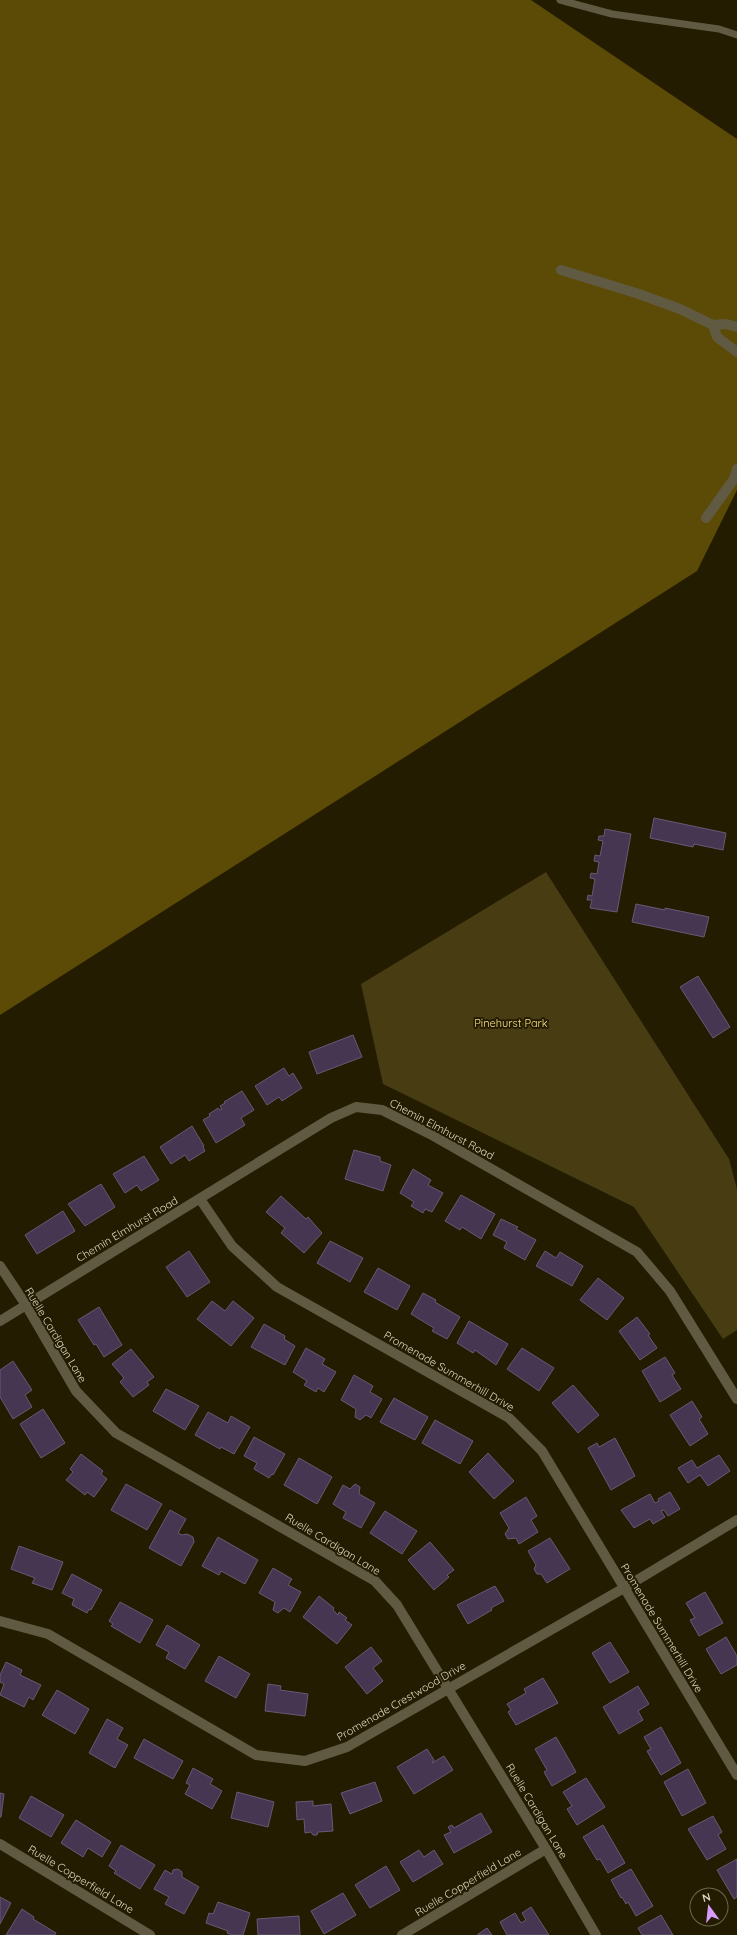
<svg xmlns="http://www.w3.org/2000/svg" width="737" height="1935" font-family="Quicksand,sans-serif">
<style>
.green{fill:#473c12}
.forest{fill:#5c4b06}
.building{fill:#473651;stroke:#6a5874}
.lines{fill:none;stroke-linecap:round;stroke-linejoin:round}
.service{stroke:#615a43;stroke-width:7}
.minor{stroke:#615a43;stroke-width:10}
.labels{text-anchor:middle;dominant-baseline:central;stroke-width:4;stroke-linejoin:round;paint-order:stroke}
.park-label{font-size:11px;fill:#f9e087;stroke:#241c00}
.street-label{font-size:11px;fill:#dbd6c4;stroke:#241c00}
</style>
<rect width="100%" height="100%" fill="#241c00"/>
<path class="green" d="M 546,872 L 729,1159 L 737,1189 L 737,1330 L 723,1339 L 634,1207 L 383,1084 L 361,984 Z"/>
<path class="forest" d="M 0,0 L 531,0 L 737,139 L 737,490 L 697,571 L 0,1015 Z"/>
<path class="building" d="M 654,818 L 726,833 L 723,850 L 694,844 L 693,847 L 650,838 Z
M 605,829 L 631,834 L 617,912 L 590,908 L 592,900 L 587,900 L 588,895 L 592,896 L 595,879 L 590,878 L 591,873 L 597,874 L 599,862 L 594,861 L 595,855 L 600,856 L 603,841 L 598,840 L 599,836 L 604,836 Z
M 636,904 L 665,910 L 665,908 L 709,917 L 704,937 L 632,922 Z
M 698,976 L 730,1027 L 713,1038 L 680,987 Z
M 353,1035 L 362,1057 L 317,1074 L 309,1052 Z
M 284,1068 L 289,1076 L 293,1073 L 302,1088 L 282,1101 L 279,1097 L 267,1105 L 255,1086 Z
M 242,1091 L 254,1110 L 241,1118 L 245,1125 L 216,1143 L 203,1120 L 210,1116 L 209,1114 L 218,1108 L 220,1110 L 222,1109 L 220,1106 L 225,1103 L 224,1102 Z
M 192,1126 L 204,1146 L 203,1147 L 205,1151 L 189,1161 L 185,1155 L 171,1164 L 160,1147 Z
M 354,1150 L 380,1157 L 380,1161 L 391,1165 L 383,1191 L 345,1179 Z
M 144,1156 L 159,1180 L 141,1191 L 137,1185 L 125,1193 L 113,1174 Z
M 413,1169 L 431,1180 L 428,1185 L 443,1193 L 432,1212 L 425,1209 L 423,1213 L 411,1206 L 414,1202 L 400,1193 Z
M 101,1184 L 115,1207 L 85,1226 L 68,1204 Z
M 461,1195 L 495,1214 L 481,1239 L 462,1227 L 460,1230 L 445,1221 Z
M 281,1196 L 306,1219 L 308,1217 L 322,1233 L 304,1253 L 281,1233 L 285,1228 L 266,1212 Z
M 63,1211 L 75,1231 L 37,1254 L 25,1235 Z
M 501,1219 L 518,1227 L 516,1229 L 536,1240 L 525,1260 L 504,1248 L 507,1242 L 493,1235 Z
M 330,1241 L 363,1258 L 350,1282 L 317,1263 Z
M 189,1251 L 210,1282 L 187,1297 L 166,1267 Z
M 545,1251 L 556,1258 L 560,1252 L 583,1266 L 572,1286 L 536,1266 Z
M 378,1268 L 410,1286 L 397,1310 L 364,1292 Z
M 598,1278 L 624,1298 L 607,1320 L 580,1300 Z
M 423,1293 L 436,1300 L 435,1302 L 460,1317 L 447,1339 L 432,1331 L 434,1328 L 411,1314 Z
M 212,1301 L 225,1311 L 233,1301 L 254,1318 L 231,1346 L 197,1319 Z
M 99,1307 L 122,1345 L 104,1357 L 96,1344 L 94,1345 L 78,1320 Z
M 637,1317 L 650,1334 L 648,1335 L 657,1348 L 640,1360 L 619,1331 Z
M 469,1321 L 508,1344 L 496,1365 L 475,1350 L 473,1353 L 457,1343 Z
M 264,1324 L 285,1336 L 284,1339 L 295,1346 L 285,1365 L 251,1347 Z
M 306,1348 L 325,1359 L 322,1364 L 336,1372 L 324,1392 L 318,1388 L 316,1392 L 304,1385 L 307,1381 L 293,1372 Z
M 522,1348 L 554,1368 L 539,1391 L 507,1369 Z
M 131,1349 L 154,1377 L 147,1382 L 149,1385 L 133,1397 L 120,1382 L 124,1378 L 112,1364 Z
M 665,1357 L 675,1373 L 672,1375 L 681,1389 L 660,1402 L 642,1371 Z
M 13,1361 L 32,1390 L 25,1395 L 32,1407 L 13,1419 L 0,1397 L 0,1370 Z
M 354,1375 L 373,1386 L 370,1392 L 382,1399 L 371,1418 L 366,1415 L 360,1420 L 355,1417 L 356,1409 L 341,1400 Z
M 573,1385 L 599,1415 L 578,1433 L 552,1403 Z
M 166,1389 L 199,1406 L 185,1430 L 153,1411 Z
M 394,1398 L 428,1417 L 415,1440 L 380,1422 Z
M 692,1401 L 702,1417 L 699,1419 L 708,1434 L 690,1446 L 670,1415 Z
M 43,1409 L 65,1443 L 41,1458 L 20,1424 Z
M 208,1412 L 228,1423 L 231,1416 L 250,1427 L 234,1454 L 221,1447 L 220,1449 L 195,1435 Z
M 435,1420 L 473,1441 L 460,1464 L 422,1443 Z
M 254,1437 L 285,1454 L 273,1475 L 272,1474 L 269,1478 L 254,1469 L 257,1463 L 244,1456 Z
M 615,1438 L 635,1476 L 611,1490 L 588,1448 L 597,1443 L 599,1447 Z
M 488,1453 L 514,1481 L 494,1499 L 469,1472 Z
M 81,1454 L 103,1471 L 101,1474 L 107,1479 L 94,1497 L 87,1492 L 85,1495 L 66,1480 L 73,1472 L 70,1469 Z
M 719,1455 L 730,1471 L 708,1486 L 700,1475 L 688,1483 L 678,1468 L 692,1460 L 697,1468 Z
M 299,1458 L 332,1477 L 317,1504 L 284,1485 Z
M 126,1484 L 162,1504 L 147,1530 L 111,1510 Z
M 355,1484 L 360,1487 L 359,1494 L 375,1503 L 361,1528 L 343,1518 L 346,1512 L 333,1504 L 343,1485 L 350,1489 Z
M 670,1492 L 680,1509 L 668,1516 L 664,1510 L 661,1511 L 665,1517 L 653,1524 L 650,1519 L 634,1528 L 621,1510 L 650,1494 L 655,1503 L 659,1501 L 658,1499 Z
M 526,1497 L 537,1516 L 531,1520 L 538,1532 L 519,1544 L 516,1538 L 508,1539 L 505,1534 L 509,1528 L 500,1513 Z
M 170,1510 L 186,1519 L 178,1533 L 182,1535 L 187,1534 L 193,1537 L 194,1542 L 181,1566 L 149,1548 Z
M 385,1511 L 417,1531 L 402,1554 L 370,1533 Z
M 218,1537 L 258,1560 L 245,1584 L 221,1571 L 219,1575 L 202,1566 Z
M 550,1538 L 570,1569 L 547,1583 L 541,1574 L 537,1574 L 534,1569 L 536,1565 L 528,1551 Z
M 430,1542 L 454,1570 L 447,1575 L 449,1577 L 434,1590 L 408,1560 Z
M 19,1546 L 63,1562 L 52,1590 L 32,1583 L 35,1578 L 11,1569 Z
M 273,1568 L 292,1579 L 288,1585 L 301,1592 L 290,1612 L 284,1608 L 278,1613 L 273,1610 L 275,1602 L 259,1593 Z
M 72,1574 L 102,1590 L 91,1610 L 89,1609 L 87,1613 L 72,1605 L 74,1599 L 62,1593 Z
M 495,1586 L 504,1601 L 491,1608 L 492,1610 L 468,1624 L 457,1605 Z
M 705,1592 L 723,1623 L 699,1636 L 690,1620 L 695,1618 L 686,1603 Z
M 319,1596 L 334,1608 L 333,1610 L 338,1615 L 339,1612 L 347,1618 L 345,1620 L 352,1625 L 337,1644 L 303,1617 Z
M 120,1602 L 153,1620 L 140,1643 L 111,1626 L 113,1624 L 109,1621 Z
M 167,1625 L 200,1645 L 185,1669 L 166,1658 L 169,1652 L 156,1645 Z
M 726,1637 L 737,1656 L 737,1665 L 721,1674 L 706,1649 Z
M 610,1642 L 629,1672 L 610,1683 L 592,1653 Z
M 371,1647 L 382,1661 L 373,1668 L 383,1681 L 367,1694 L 345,1667 Z
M 219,1656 L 250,1674 L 236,1698 L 205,1681 Z
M 6,1662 L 22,1670 L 20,1675 L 41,1685 L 33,1700 L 29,1697 L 24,1707 L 0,1695 L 4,1684 L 0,1682 L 0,1675 Z
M 543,1678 L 558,1703 L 516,1725 L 508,1712 L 511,1710 L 507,1704 L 526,1693 L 524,1689 Z
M 268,1684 L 281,1686 L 280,1690 L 308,1694 L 305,1716 L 265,1711 Z
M 638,1686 L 649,1704 L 638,1711 L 643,1720 L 619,1734 L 603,1707 Z
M 57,1690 L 89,1709 L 75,1734 L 42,1715 Z
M 107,1719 L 123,1728 L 117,1739 L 128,1745 L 115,1768 L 89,1753 Z
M 661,1727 L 681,1763 L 661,1775 L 647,1751 L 651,1749 L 644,1737 Z
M 556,1737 L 576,1772 L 552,1786 L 544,1772 L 547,1770 L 535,1749 Z
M 144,1739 L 183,1761 L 173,1779 L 134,1758 Z
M 427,1749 L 434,1760 L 432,1763 L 444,1756 L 453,1770 L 414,1794 L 397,1767 Z
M 193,1768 L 213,1779 L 210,1784 L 222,1791 L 212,1809 L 185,1794 L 190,1785 L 186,1783 Z
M 688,1769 L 706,1803 L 682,1816 L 664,1782 Z
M 586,1778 L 605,1807 L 577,1825 L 567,1809 L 572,1806 L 563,1792 Z
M 375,1782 L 382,1801 L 350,1814 L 341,1793 Z
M 237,1792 L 274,1802 L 268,1827 L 231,1818 Z
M 0,1793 L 4,1794 L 1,1817 L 0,1817 Z
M 31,1796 L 64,1815 L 51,1837 L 19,1818 Z
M 313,1801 L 313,1806 L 331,1804 L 333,1831 L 318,1832 L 317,1835 L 313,1835 L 311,1832 L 305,1833 L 304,1819 L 297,1820 L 296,1802 Z
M 481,1813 L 492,1832 L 454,1853 L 444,1835 L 451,1832 L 448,1827 L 452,1825 L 454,1828 Z
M 713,1816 L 722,1832 L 718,1835 L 726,1849 L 707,1860 L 688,1829 Z
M 76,1820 L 111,1842 L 102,1857 L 88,1848 L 83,1857 L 61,1843 Z
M 603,1825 L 625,1863 L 608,1873 L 600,1859 L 597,1860 L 583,1837 Z
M 121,1845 L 155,1865 L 140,1889 L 114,1873 L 116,1871 L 109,1866 Z
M 419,1850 L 424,1857 L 434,1850 L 443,1864 L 413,1882 L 400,1862 Z
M 737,1859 L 737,1897 L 734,1899 L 717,1870 Z
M 386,1866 L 400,1890 L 370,1908 L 355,1885 Z
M 178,1869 L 182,1872 L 182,1877 L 199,1887 L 184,1914 L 165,1904 L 169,1897 L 154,1889 L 165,1870 L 172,1874 L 173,1870 Z
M 631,1869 L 653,1906 L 636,1916 L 628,1902 L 626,1904 L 622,1897 L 621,1898 L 611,1880 Z
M 343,1893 L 356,1915 L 324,1934 L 311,1911 Z
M 0,1897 L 11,1903 L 0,1924 Z
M 218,1902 L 250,1913 L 243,1935 L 232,1935 L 227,1933 L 228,1931 L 206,1923 L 209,1913 L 213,1914 Z
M 531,1907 L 549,1935 L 507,1935 L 500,1922 L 515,1913 L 521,1923 L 526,1920 L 522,1913 Z
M 22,1909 L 34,1917 L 33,1919 L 56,1933 L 55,1935 L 6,1935 Z
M 661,1915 L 673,1935 L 642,1935 L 638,1928 Z
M 299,1916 L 300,1935 L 258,1935 L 257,1919 Z
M 487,1928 L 492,1935 L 477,1935 Z"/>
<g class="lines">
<path class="service" d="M 560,0 L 612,14 L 719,29 L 737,35"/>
<path class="minor" d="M 561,270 L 639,294 L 680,309 L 713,325 L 726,324 L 737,327
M 713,325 L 717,337 L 737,352
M 706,518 L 734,479 L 737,469
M 200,1199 L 232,1246 L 277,1287 L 509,1418 L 542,1451 L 737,1775
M 0,1266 L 26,1305 L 76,1391 L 116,1433 L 375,1581 L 397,1605 L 546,1849 L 596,1935
M 0,1321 L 331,1118 L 356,1107 L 382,1110 L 430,1134 L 637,1252 L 670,1291 L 737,1399
M 0,1621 L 48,1634 L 256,1755 L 305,1761 L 347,1747 L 624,1588 L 737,1520
M 0,1844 L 150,1935
M 402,1935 L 546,1849"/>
</g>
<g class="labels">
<g class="park-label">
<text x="511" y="1023">Pinehurst Park</text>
</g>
<g class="street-label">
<text transform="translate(442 1129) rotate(28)">Chemin Elmhurst Road</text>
<text transform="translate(127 1229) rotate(-31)">Chemin Elmhurst Road</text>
<text transform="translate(56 1335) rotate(59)">Ruelle Cardigan Lane</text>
<text transform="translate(449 1371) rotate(30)">Promenade Summerhill Drive</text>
<text transform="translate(333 1544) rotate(31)">Ruelle Cardigan Lane</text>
<text transform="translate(662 1628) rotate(59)">Promenade Summerhill Drive</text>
<text transform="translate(401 1701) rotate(-30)">Promenade Crestwood Drive</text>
<text transform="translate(537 1811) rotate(59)">Ruelle Cardigan Lane</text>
<text transform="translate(81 1879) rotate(31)">Ruelle Copperfield Lane</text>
<text transform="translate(468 1882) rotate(-31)">Ruelle Copperfield Lane</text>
</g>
</g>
<g transform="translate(709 1907) rotate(345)"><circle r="19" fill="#241c00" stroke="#6d664e"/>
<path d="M0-3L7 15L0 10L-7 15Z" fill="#d79bf9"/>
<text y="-6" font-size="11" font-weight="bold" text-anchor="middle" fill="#dbd6c4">N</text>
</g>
</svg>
